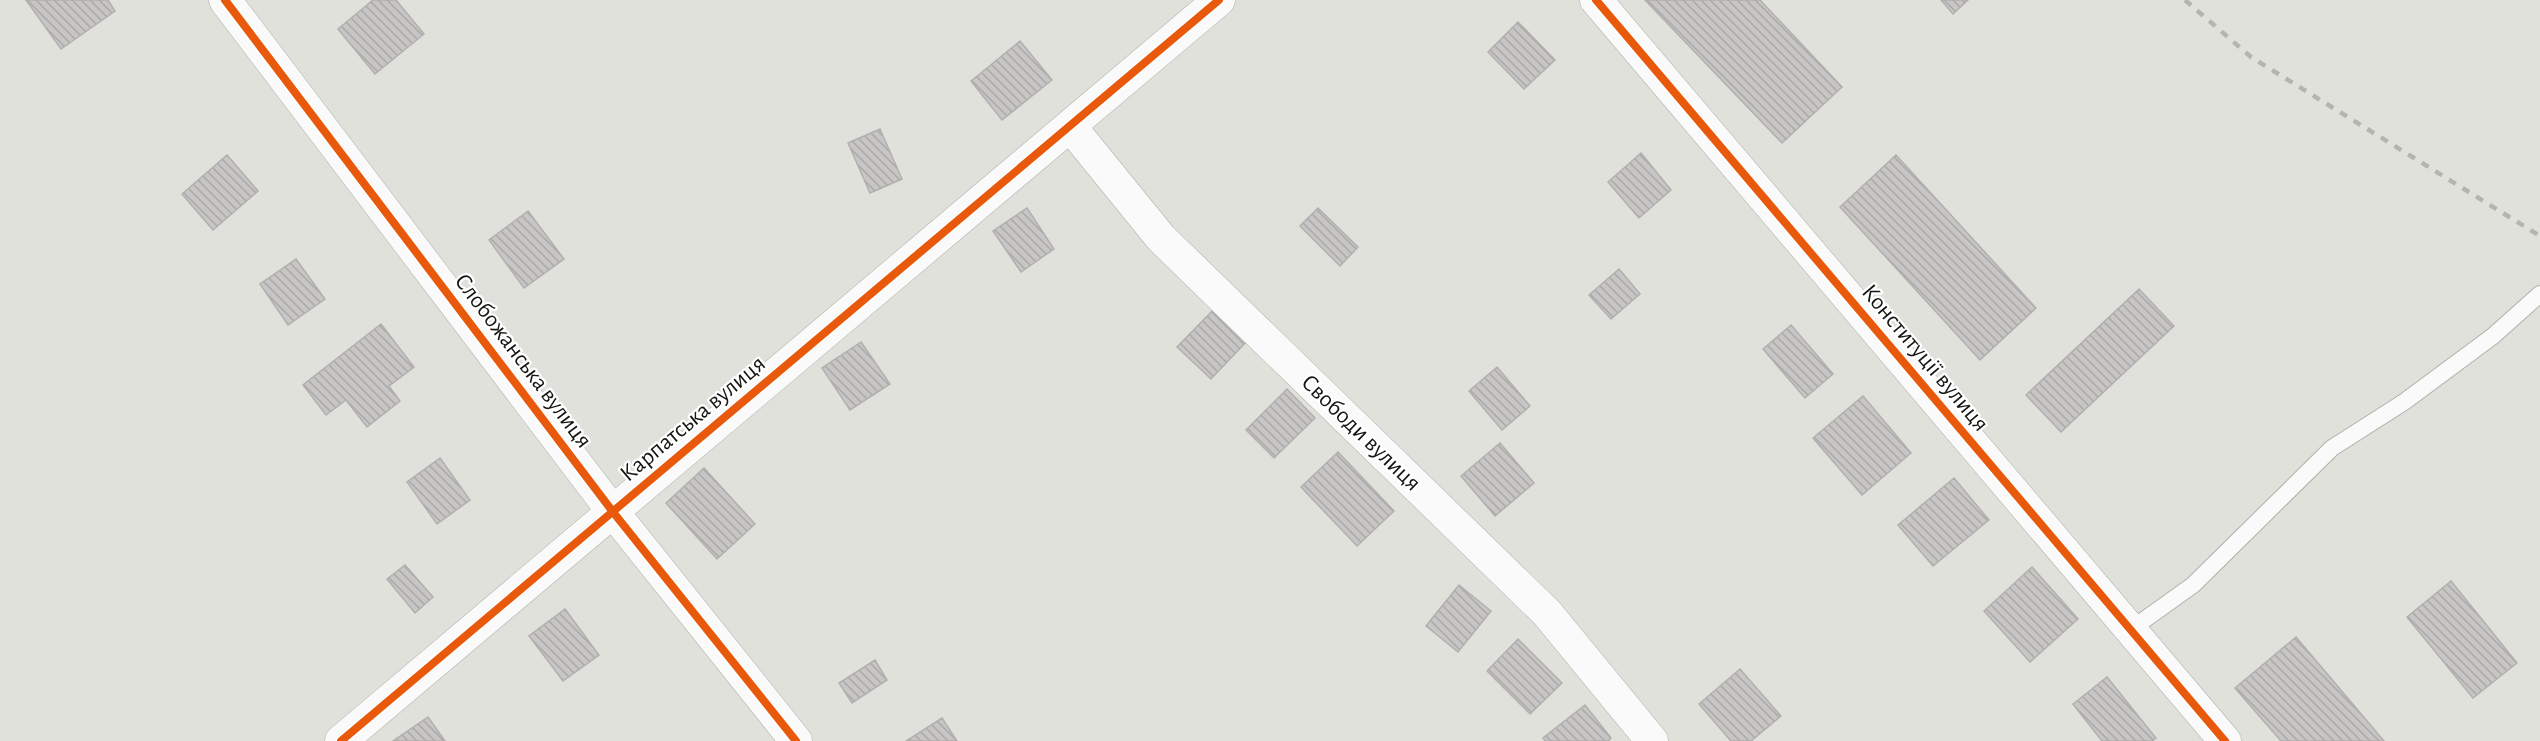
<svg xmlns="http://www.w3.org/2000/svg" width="2540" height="741" font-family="'Alegreya Sans',sans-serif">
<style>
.building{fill:url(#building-back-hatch);stroke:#b1b0ae;stroke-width:1.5}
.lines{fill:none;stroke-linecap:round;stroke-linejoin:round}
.lane-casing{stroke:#afafab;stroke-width:18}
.street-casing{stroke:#afafab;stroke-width:33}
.lane{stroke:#fafafa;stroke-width:16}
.street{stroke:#fafafa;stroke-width:32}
.rail{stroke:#b4b4b2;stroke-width:4.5;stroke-dasharray:8 8;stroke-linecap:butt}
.cycleway-casing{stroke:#fff;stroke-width:11}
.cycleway{stroke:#e8590c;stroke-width:8}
.labels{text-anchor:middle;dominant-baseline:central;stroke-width:4.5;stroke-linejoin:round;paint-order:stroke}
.street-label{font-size:24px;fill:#151512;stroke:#fff}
</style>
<defs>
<pattern id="building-back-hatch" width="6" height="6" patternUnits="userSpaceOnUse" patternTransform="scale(1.5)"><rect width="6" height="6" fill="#c7c6c4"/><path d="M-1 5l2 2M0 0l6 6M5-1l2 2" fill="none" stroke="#aaa9a7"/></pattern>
</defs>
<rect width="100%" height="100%" fill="#e1e1dc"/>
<path class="building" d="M 26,0 L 108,0 L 115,11 L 61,49 Z
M 373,0 L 396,0 L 424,34 L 375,74 L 338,29 Z
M 1645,0 L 1760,0 L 1842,87 L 1782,143 Z
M 1941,0 L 1968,0 L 1953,14 Z
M 1518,22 L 1555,60 L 1524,89 L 1488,52 Z
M 1020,41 L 1052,80 L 1002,120 L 971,81 Z
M 880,129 L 902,179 L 870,193 L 848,143 Z
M 1641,153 L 1671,190 L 1639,218 L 1608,182 Z
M 227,155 L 258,191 L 213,230 L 182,194 Z
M 1896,155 L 2036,308 L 1980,360 L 1840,207 Z
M 1027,208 L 1054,249 L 1021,272 L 993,231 Z
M 1318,208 L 1358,247 L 1340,266 L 1300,226 Z
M 528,211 L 564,259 L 524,288 L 489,240 Z
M 296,259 L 325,299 L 288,325 L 260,284 Z
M 1619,269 L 1640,294 L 1611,319 L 1589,295 Z
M 2139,289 L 2174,326 L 2061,432 L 2026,395 Z
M 1215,308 L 1248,340 L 1211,379 L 1177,347 Z
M 381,324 L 414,367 L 389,386 L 400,401 L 367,427 L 346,400 L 326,415 L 303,385 Z
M 1791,325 L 1833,374 L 1805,398 L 1763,349 Z
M 861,342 L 890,384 L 850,410 L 822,368 Z
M 1497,367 L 1530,406 L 1502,430 L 1469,391 Z
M 1287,389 L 1315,418 L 1274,458 L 1246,430 Z
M 1863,396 L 1911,453 L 1862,495 L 1813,438 Z
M 1500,443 L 1534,483 L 1495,516 L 1461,476 Z
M 1338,452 L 1394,511 L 1357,546 L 1301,487 Z
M 440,458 L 470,500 L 437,524 L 407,482 Z
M 704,468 L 755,524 L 717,559 L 666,503 Z
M 1954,478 L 1989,520 L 1933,566 L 1898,525 Z
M 405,565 L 433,597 L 415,613 L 387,579 Z
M 2032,567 L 2078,619 L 2030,662 L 1984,611 Z
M 2451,581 L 2517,663 L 2473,698 L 2407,617 Z
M 1459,585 L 1491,611 L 1458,652 L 1426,626 Z
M 565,609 L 599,655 L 563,681 L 529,636 Z
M 2296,637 L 2384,741 L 2281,741 L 2235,688 Z
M 1518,639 L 1562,683 L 1530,714 L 1487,671 Z
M 875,660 L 887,680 L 852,703 L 839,683 Z
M 1740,669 L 1781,716 L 1751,741 L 1731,741 L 1699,704 Z
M 2107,677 L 2156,738 L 2152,741 L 2102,741 L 2073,704 Z
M 1585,705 L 1611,738 L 1608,741 L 1545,741 L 1543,738 Z
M 428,717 L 445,741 L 393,741 Z
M 942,718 L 957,741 L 906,741 Z"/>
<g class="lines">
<g class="lane-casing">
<path id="lane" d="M 2130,630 L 2193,585 L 2332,448 L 2404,402 L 2493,336 L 2540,294"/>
</g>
<g class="street-casing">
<path id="street" d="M 225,0 L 613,512 L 796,741
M 1596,0 L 2225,741
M 1070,126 L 1161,238 L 1547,613 L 1652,741
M 341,741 L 1219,0"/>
</g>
<use href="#lane" class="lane"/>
<use href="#street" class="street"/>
<path class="rail" d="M 2185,0 L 2251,57 L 2540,236"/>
<g class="cycleway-casing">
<path id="cycleway" d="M 225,0 L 613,512 L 796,741
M 1596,0 L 2225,741
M 341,741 L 1219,0"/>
</g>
<use href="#cycleway" class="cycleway"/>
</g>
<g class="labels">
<g class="street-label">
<text transform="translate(1925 358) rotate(50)">Конституції вулиця</text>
<text transform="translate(523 361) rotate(53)">Слобожанська вулиця</text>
<text transform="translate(693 419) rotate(-40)">Карпатська вулиця</text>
<text transform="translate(1361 433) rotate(44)">Свободи вулиця</text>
</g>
</g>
</svg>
